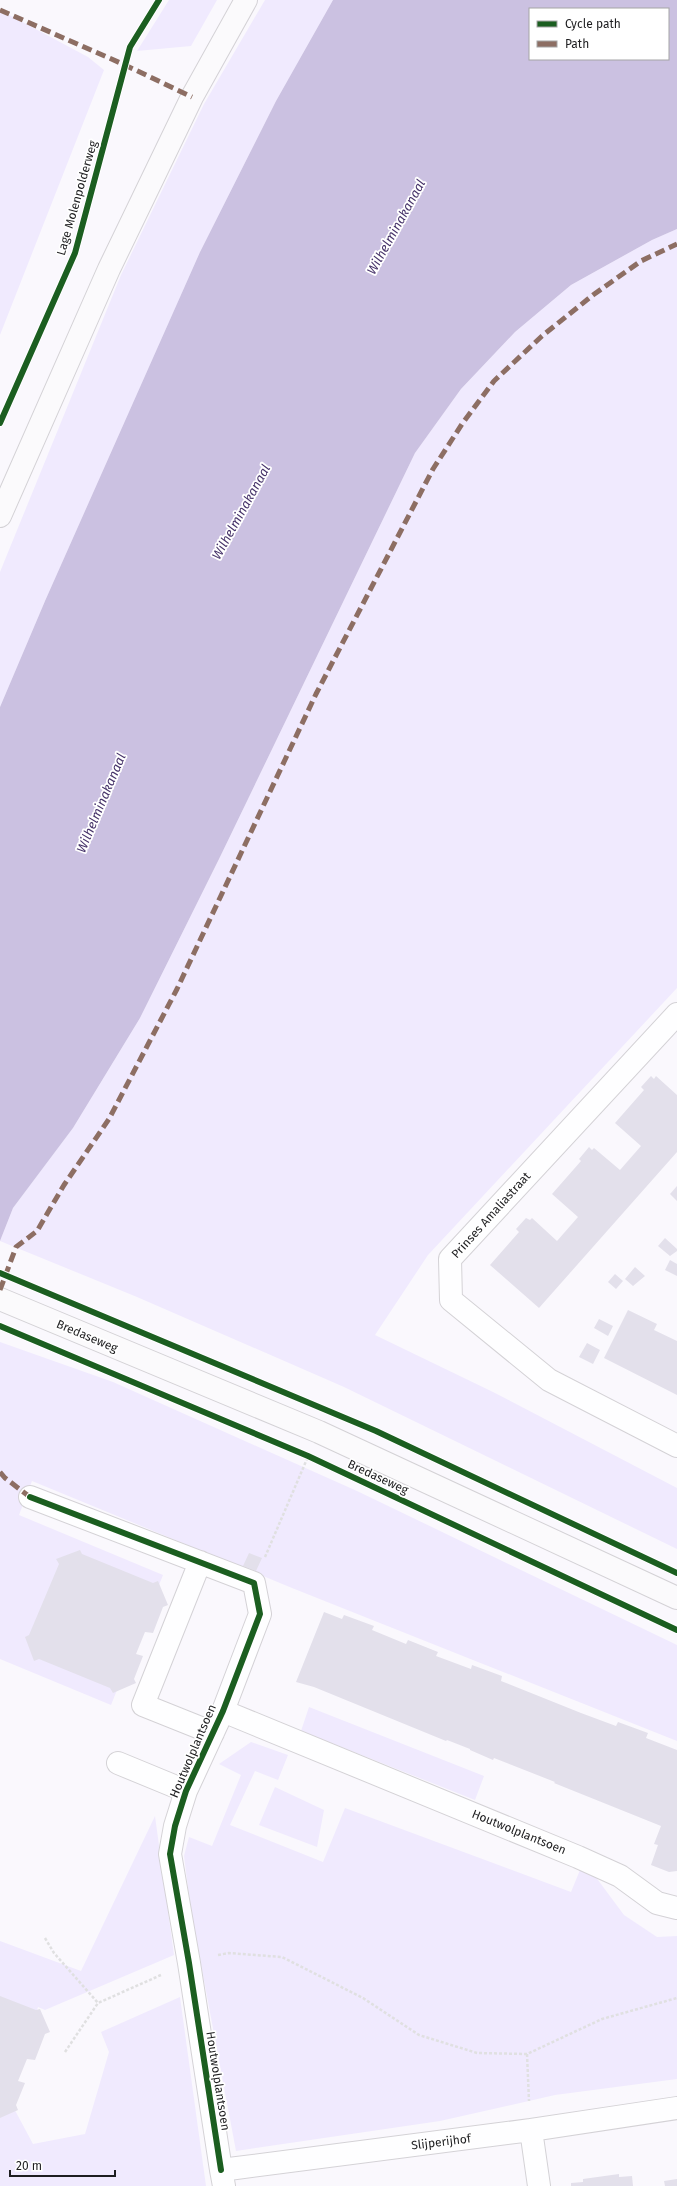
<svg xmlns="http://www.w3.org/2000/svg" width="677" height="2186" viewBox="0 0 677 2186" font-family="'Fira Sans',sans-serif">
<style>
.green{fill:#f0eafe}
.water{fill:#cbc1e1;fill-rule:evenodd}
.building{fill:#e3e0eb}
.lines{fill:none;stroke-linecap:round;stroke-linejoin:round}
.street-casing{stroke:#d4d2d6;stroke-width:24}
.secondary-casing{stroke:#d4d2d6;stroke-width:24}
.path{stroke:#e0e0e1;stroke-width:2.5;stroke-dasharray:3 2;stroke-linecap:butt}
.street{stroke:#fefeff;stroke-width:22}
.secondary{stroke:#fbfafc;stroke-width:22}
.quiet{stroke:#8d6e63;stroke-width:5;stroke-dasharray:10 5;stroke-linecap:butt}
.cycleway-casing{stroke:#fff;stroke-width:8}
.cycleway{stroke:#1b5e20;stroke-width:6}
.labels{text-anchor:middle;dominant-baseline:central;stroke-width:3.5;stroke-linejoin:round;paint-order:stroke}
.street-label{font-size:12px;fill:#1e1e20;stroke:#fff}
.water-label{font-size:13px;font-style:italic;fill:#47346a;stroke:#fff}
</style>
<rect width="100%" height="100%" fill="#faf8fd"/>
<path class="green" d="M169,0H217L191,46L137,51Z
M265,0H333L276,101L200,252L45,601L0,707V572L121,275L204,104Z
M0,10L88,57L104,70L0,335Z
M677,229V988L428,1255L375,1335L493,1392L677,1488V1549L344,1387L137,1297L0,1241L13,1208L73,1128L140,1018L220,857L415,453L461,389L515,332L571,285L652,240Z
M0,1342L113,1382L357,1491L677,1645V1741L292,1588L32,1481L19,1515L163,1575L111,1705L0,1659Z
M309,1707L484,1776L475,1800L301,1731Z
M251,1742L288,1755L278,1780L255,1771L230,1825L323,1862L345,1808L571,1892L580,1870L595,1876L624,1915L657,1937L677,1936V2079L555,2095L440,2121L236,2151L191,1911L184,1856L189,1837L212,1846L241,1775L219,1764Z
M275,1787L324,1810L317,1847L259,1825Z
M155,1816L174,1955L45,2010L38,2007L6,2100L10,2101L33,2144L85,2134L109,2052L101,2032L180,1997L206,2186H0V1941L81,1971Z"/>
<path class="water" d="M333,0H677V229L652,240L571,285L515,332L461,389L415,453L220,857L140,1018L73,1128L13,1208L0,1241V707L45,601L200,252L276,101ZM530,9H668V59H530Z"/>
<path class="building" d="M651,1076L654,1079L656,1076L677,1095V1152L539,1308L490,1265L519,1232L516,1229L526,1218L530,1220L532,1218L557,1241L578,1217L552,1194L581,1161L579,1159L589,1147L592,1150L594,1148L620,1170L641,1146L615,1123L644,1090L641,1087Z
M677,1186V1201L670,1194Z
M665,1238L677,1249V1251L670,1256L658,1246Z
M670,1260L677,1264V1276L665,1270Z
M635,1267L645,1276L633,1286L625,1279Z
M615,1274L623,1281L616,1289L608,1282Z
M628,1310L657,1324L654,1330L677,1341V1395L604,1358Z
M599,1319L613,1326L608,1336L594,1328Z
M587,1343L600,1350L593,1364L579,1357Z
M80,1550L82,1554L153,1583L158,1581L168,1605L163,1607L153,1633L145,1632L136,1654L143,1656L134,1679L136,1683L113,1693L110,1688L39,1659L34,1661L25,1637L29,1635L59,1564L56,1559Z
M249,1553L262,1558L256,1571L243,1566Z
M324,1612L342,1619L344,1615L374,1626L372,1630L406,1644L408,1640L438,1652L436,1656L471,1669L472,1665L502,1676L501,1681L581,1713L616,1726L618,1722L648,1733L646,1738L677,1750V1871L669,1872L651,1865L658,1845L654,1844L661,1826L554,1783L555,1782L494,1758L493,1760L470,1750V1749L447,1740L446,1741L314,1687L296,1682Z
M0,1996L36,2010L40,2009L50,2032L45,2034L35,2060L27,2059L18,2081L25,2083L16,2105L18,2110L0,2118Z
M619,2174V2177L632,2176L633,2186H571V2183L583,2182V2179Z
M677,2179V2186H665L664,2181Z"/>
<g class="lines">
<g class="street-casing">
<path id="street" d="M677,1014L450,1259L451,1300L549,1380L677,1446
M30,1497L254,1583L260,1614L223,1711L186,1791L175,1826L170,1854L189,1963L221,2170
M200,1562L143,1705L213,1733
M223,1711L578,1857L620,1876L657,1903L677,1908
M118,1763L186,1791
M531,2130L539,2186
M224,2186L221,2170L531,2130L677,2108"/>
</g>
<g class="secondary-casing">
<path id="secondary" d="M0,516L109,269L192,97L246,0
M0,1299L319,1432L677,1598"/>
</g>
<path class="path" d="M265,1557L307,1459
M45,1938L54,1953L98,2003
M218,1955L229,1953L282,1957L363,1998L419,2035L477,2053L527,2054L602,2019L677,1998
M65,2052L98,2003L161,1975
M527,2054L529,2101"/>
<use href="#street" class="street"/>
<use href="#secondary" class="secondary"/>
<path class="quiet" d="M0,10L125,65L192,97
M0,1290L16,1247L37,1231L64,1185L109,1119L177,989L316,694L433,469L462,424L494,381L542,336L593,295L641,261L677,244
M0,1472L5,1478L30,1497"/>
<g class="cycleway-casing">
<path id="cycleway" d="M0,423L75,253L130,47L159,0
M0,1273L376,1431L677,1573
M0,1326L308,1456L677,1630
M30,1497L254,1583L260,1614L223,1711L186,1791L175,1826L170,1854L189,1963L221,2170"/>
</g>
<use href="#cycleway" class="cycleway"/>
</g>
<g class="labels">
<g class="street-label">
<text transform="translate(77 198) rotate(-74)">Lage Molenpolderweg</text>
<text transform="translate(491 1215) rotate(-48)">Prinses Amaliastraat</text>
<text transform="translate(87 1336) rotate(23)">Bredaseweg</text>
<text transform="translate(378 1477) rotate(25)">Bredaseweg</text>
<text transform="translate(193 1751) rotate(-67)">Houtwolplantsoen</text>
<text transform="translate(519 1832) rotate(22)">Houtwolplantsoen</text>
<text transform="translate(218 2081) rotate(81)">Houtwolplantsoen</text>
<text transform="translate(441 2142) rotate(-7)">Slijperijhof</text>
</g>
<g class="water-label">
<text transform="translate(396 227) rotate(-61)">Wilhelminakanaal</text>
<text transform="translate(241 512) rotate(-61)">Wilhelminakanaal</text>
<text transform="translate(101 803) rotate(-67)">Wilhelminakanaal</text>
</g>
</g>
<rect x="529" y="8" width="140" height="52" fill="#ffffff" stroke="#a5a5a6"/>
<rect x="537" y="21" width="20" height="6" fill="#1b5e20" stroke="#a5a5a6"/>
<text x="565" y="28" font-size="12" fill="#1e1e20">Cycle path</text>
<rect x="537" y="41" width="20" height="6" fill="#8d6e63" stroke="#a5a5a6"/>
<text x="565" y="48" font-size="12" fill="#1e1e20">Path</text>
<path d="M10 2170v6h105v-6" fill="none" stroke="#1e1e20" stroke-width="2"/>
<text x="16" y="2170" font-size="12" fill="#1e1e20" stroke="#ffffff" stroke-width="3" paint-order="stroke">20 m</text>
</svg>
